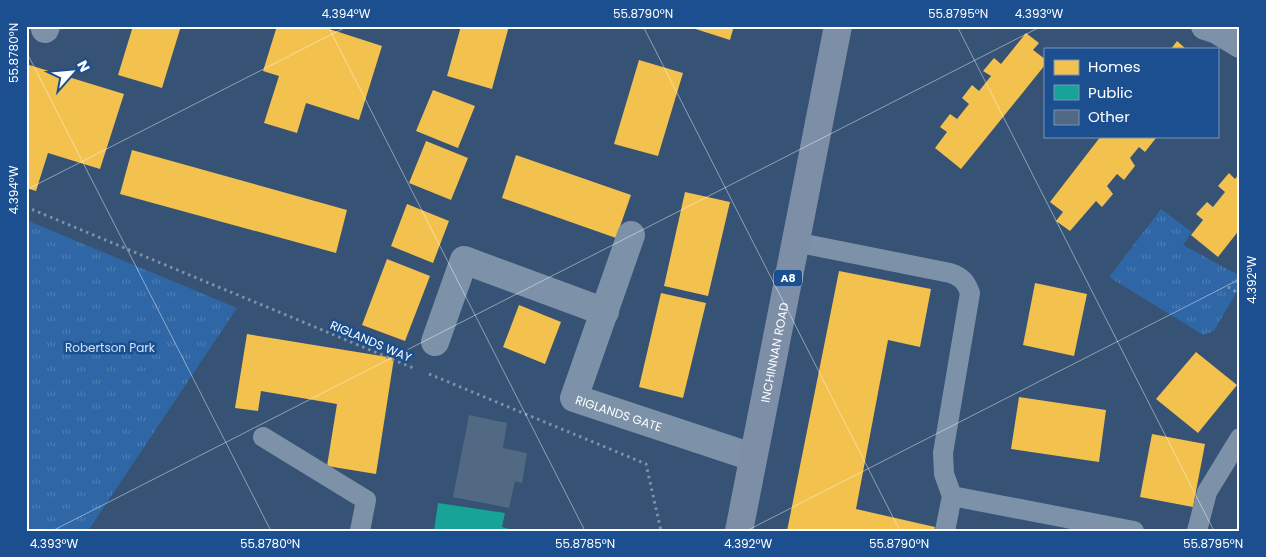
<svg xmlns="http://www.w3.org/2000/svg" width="1266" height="557" viewBox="0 0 1266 557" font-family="Poppins,sans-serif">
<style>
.park{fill:url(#park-tufts)}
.homes{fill:#f2c14e}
.public{fill:#17a398}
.building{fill:#526984}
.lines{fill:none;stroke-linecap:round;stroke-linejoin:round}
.path{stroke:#7d92a8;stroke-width:3;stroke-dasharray:2.5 4;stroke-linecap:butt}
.lane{stroke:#7d92a8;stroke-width:20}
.street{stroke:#7d92a8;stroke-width:28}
.primary{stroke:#7d8ea7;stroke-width:28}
.ticks{fill:none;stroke:#fff;stroke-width:1;stroke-opacity:0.45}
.labels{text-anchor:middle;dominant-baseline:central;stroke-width:5;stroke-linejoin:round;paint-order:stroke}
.shield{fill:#1b4f8f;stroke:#bbcadd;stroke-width:1}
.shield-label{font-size:11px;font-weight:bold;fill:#fff}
.street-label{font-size:12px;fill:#fff;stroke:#1b4f8f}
.park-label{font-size:12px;fill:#cfe3fa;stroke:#1b4f8f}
.neatline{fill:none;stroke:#fff;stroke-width:2}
.ticks-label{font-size:12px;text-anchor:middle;fill:#fff}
</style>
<defs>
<pattern id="park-tufts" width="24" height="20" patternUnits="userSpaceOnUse" patternTransform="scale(1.25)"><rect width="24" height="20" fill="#2f66a5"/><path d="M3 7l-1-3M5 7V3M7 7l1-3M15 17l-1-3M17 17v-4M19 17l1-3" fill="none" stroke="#4e7db2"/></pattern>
</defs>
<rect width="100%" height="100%" fill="#365274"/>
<path class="park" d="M1161,209L1192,232L1183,245L1240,276V286L1214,331L1203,335L1109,277Z
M26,220L237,308L88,531H26Z"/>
<path class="homes" d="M133,26H181L162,88L118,75Z
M277,26H320L382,46L359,120L306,103L297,133L264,123L279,76L263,71Z
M461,26H509L492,89L447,76Z
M686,26H734L730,40Z
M1026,33L1039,43L1033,50L1045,59V65L961,169L935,148L947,132L940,127L950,114L957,119L969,104L962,98L972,85L979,91L991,76L983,71L994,58L1001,64Z
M1177,41L1186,49H1171Z
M639,60L683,73L658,156L614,144Z
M26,64L124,94L100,169L48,153L36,191L26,188Z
M433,90L475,106L458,148L416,131Z
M1101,136H1155L1156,138L1145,152L1139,147L1130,158L1135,166L1124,180L1117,174L1107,186L1113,194L1102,207L1096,201L1070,231L1056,221L1063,212L1050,202Z
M426,141L468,158L451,200L409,183Z
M132,150L347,210L336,253L120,194Z
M516,155L631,195L616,238L502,198Z
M1229,173L1235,179L1240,173V229L1218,257L1191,235L1203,220L1196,214L1207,202L1213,207L1225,192L1218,186Z
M685,192L730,202L708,296L664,286Z
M407,204L449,221L433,263L391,246Z
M387,259L430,276L405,341L362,325Z
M839,271L931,289L920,347L888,340L856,509L935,527L934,531H787Z
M1035,283L1087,294L1074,356L1023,345Z
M661,293L706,303L683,398L639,387Z
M519,305L561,322L545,364L503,347Z
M247,334L394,358L376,474L327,466L337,404L261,391L258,411L235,408Z
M1196,352L1237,385L1198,433L1156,399Z
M1019,397L1106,410L1099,462L1011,449Z
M1152,434L1205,444L1193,507L1140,497Z"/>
<path class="public" d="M438,503L505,513L502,527L517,531H434Z"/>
<path class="building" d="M469,415L507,423L503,448L527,453L522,483L515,481L509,508L453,497Z"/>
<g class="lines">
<path class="path" d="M26,207L416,369
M1228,287L1240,294
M429,374L646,464L661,531"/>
<path class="lane" d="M795,242L950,273C962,277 966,282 970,293L943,453L944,474L952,496L945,531
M263,437L366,500L360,531
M952,496L1134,531
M1197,531L1207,492L1240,438"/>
<g class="street">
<path d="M1205,26L1217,30L1240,44"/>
<path d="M45,29L46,26"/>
<path id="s1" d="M631,235L574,398L752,457"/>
<path d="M435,342L464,260L605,312"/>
</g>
<path class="primary" id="s2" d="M739,531L838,26"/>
</g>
<path class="ticks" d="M328,26L585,531M643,26L900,531M957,26L1214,531M26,51L271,531M26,190L348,26M52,531L1042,26M746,531L1240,279"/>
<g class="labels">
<rect class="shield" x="774" y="269.5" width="28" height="17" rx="4"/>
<g class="shield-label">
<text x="788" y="278">A8</text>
</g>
<g class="street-label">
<text transform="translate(371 341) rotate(23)">RIGLANDS WAY</text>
<text stroke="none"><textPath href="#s2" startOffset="182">INCHINNAN ROAD</textPath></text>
<text stroke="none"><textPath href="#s1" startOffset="220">RIGLANDS GATE</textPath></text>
</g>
<g class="park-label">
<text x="110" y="347">Robertson Park</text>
</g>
</g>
<rect width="1266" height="557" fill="none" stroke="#1b4f8f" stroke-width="55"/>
<rect x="1044" y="48" width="175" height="90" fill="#1b4f8f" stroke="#7695bc"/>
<rect x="1054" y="60" width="25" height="15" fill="#f2c14e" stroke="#7695bc"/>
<text x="1088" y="72" font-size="15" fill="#ffffff">Homes</text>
<rect x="1054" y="85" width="25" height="15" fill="#17a398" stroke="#7695bc"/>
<text x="1088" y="98" font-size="15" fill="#ffffff">Public</text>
<rect x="1054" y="110" width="25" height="15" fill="#526984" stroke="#7695bc"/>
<text x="1088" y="122" font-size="15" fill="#ffffff">Other</text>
<g transform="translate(72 72) rotate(63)" stroke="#1b4f8f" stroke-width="4" paint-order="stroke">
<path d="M0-4L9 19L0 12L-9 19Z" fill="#ffffff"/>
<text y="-8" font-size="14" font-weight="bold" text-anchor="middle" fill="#ffffff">N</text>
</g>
<rect x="28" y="28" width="1210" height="502" class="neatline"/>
<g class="ticks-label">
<text x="346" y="18">4.394°W</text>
<text x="643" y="18">55.8790°N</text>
<text x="958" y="18">55.8795°N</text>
<text x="1039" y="18">4.393°W</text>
<text transform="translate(14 53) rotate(-90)" y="4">55.8780°N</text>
<text transform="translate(14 190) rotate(-90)" y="4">4.394°W</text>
<text transform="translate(1252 280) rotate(-90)" y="4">4.392°W</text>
<text x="54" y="548">4.393°W</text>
<text x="270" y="548">55.8780°N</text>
<text x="585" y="548">55.8785°N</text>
<text x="748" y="548">4.392°W</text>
<text x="899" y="548">55.8790°N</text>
<text x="1213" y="548">55.8795°N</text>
</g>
</svg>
